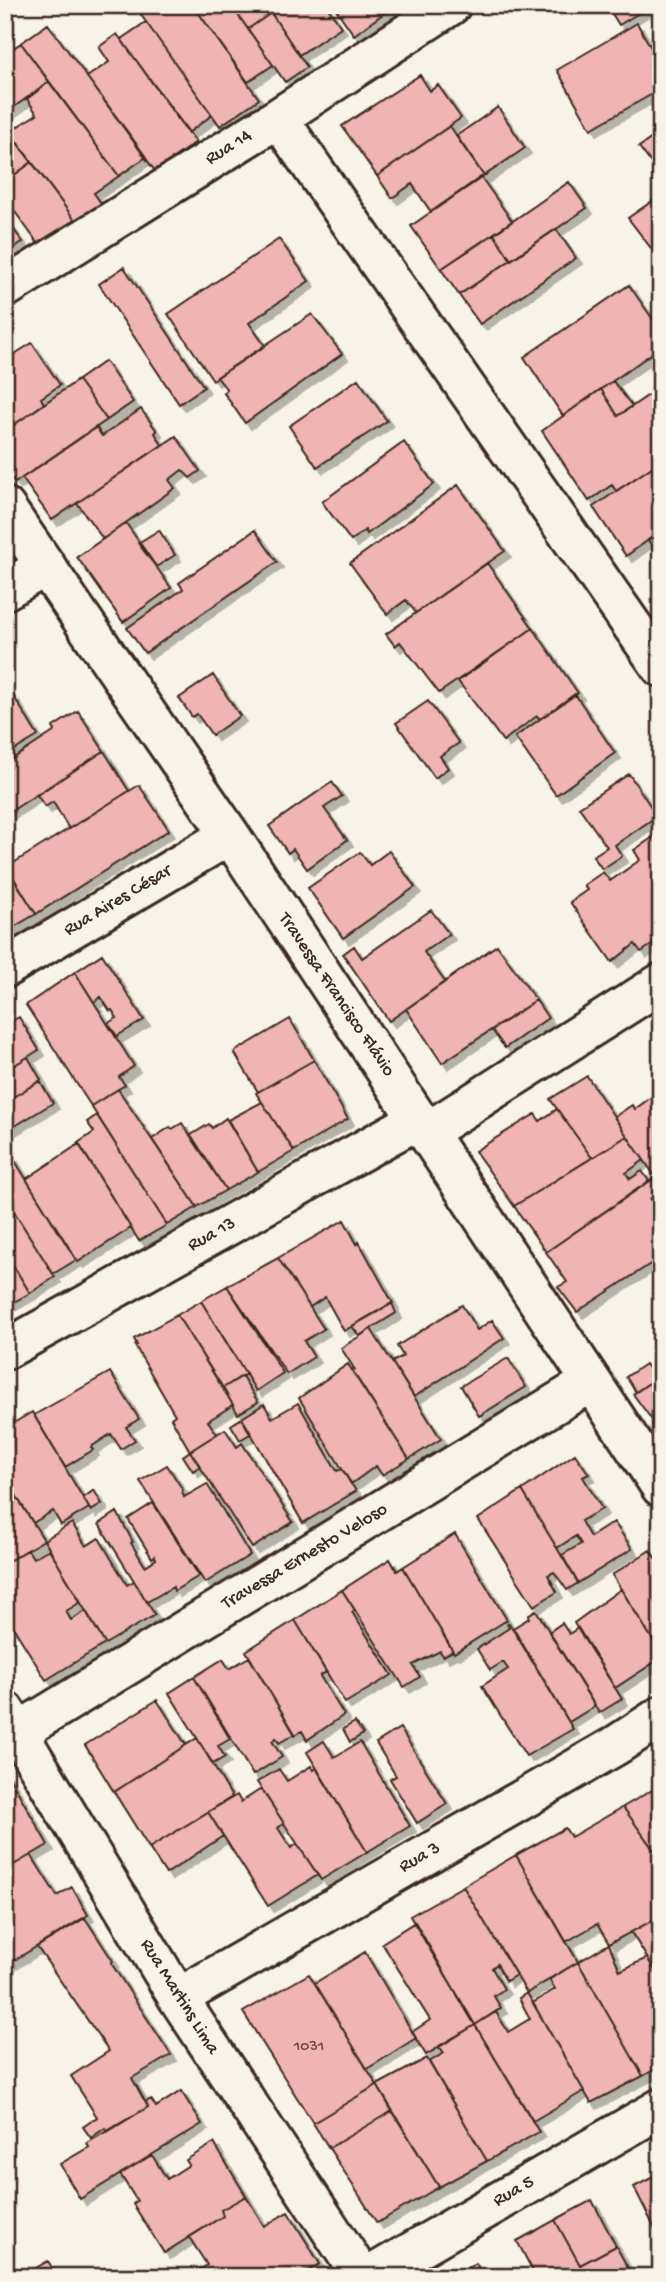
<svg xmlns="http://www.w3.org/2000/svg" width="666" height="2282" viewBox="0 0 666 2282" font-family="'Gochi Hand',sans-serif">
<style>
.building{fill:#f0b4b2;stroke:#3b2a1e;stroke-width:2;filter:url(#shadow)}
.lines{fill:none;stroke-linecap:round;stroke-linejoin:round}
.minor-casing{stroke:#3b2a1e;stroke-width:44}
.minor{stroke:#f7f3e8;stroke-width:38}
.labels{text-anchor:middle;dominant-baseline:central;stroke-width:5;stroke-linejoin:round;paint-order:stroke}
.number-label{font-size:16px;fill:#684c43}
.street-label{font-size:19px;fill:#3b2a1e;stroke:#f7f3e8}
</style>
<defs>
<filter id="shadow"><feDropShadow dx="6" dy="6" stdDeviation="0" flood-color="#0004"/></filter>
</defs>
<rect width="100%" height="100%" fill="#f7f3e8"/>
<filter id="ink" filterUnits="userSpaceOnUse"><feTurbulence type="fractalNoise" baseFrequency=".0143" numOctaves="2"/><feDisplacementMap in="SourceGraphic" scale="14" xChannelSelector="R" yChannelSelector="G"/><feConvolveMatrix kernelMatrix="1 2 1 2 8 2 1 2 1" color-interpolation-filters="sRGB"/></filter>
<g filter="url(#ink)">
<path class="building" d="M155,5H193L259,99L220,126L141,15Z
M193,5H231L273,65L248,82Z
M231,5H326L341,27L299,55L271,13L248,29Z
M333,5H395L354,35Z
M621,5H652L619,25L611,12Z
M271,13L307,67L285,82L248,29Z
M146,22L212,115L188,133L121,39Z
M637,23L661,65V89L591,129L557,70Z
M48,24L146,157L119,176L21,43Z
M117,34L196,142L155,171L87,77L109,62L99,47Z
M21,43L49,82L7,112L5,109V54Z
M420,75L430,91L438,85L461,118L377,176L342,126Z
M49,82L119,176L94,193L103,206L77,223L9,132L37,114L27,99Z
M498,107L525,148L484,176L456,136Z
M5,126L32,162L5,182Z
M450,126L484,176L431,212L412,184L392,198L377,176Z
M661,132V176L639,147Z
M32,162L77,223L42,249L5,198V182Z
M481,177L512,221L441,269L411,226Z
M569,182L587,208L511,260L494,234Z
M661,195V253L657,256L628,218Z
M5,218L23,242L10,250L15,258L5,265Z
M556,229L576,258L480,324L459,295Z
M494,234L511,260L459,295L441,269Z
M279,239L309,281L249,323L265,346L213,380L168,314Z
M124,267L204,387L179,404L99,284Z
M629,285L661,331V347L563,416L524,357Z
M312,314L342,354L245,423L224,393L227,390L217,377Z
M32,343L60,385L41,398L44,404L5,431V360Z
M105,361L133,402L107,420L78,380Z
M358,379L387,421L317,467L289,426Z
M78,380L107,420L15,483L5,470V431Z
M613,381L632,406L618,416L601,389Z
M601,389L618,416L656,390L661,397V461L616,491L612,485L589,501L542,431Z
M141,409L157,431L155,433L162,445L52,520L22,478L96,427L102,436Z
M176,436L200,471L190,478L182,470L169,480L175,488L103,539L77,503Z
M404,442L434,484L367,534L365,530L351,541L322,502Z
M661,461V531L626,556L593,507Z
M458,485L505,551L416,613L406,600L387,614L350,563Z
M126,523L171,588L123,622L77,557Z
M159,530L175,555L156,567L138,543Z
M255,530L277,562L145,653L127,628L183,589L179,583Z
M661,531V560L648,540Z
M487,563L533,628L439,693L400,642L395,646L386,634Z
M533,628L578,693L540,719L537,716L503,741L458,681Z
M213,675L240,716L212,735L197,714L192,717L179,698Z
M575,694L615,753L556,795L515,737Z
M13,695L38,736L5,756V700Z
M428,701L459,743L440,756L448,768L435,778L396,723Z
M78,711L104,751L5,815V764L55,731L53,727Z
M104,751L129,791L69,829L53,802L45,807L37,795Z
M629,774L657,816L615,845L622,856L602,869L593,856L607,847L579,807Z
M332,782L342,796L324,808L347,840L307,869L293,849L288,853L269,826Z
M139,785L169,830L36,914L7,867Z
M661,832V939L641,952L635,944L612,962L570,902L587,890L584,885L603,872L610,881L640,860L634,850Z
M389,851L415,887L343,938L308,888L360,852L370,865Z
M5,865L36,914L5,932Z
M431,910L449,934L424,952L445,982L389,1021L343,954L354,946L362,958Z
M497,945L536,1000L442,1063L406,1009Z
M102,954L144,1020L117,1036L108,1023L117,1018L112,1010L110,1011L101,997L94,1002L75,972Z
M75,972L134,1066L119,1077L125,1085L91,1106L26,1005Z
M536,1000L548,1018L505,1048L492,1030Z
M19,1017L39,1050L5,1071V1025Z
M290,1019L314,1060L258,1092L234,1052Z
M28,1057L41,1080L5,1102V1071Z
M314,1060L348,1119L294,1151L256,1093Z
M587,1076L627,1136L592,1158L550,1099Z
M40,1081L53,1103L5,1132V1102Z
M118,1089L197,1207L167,1225L91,1106Z
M661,1090V1172L655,1176L614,1117L632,1105L635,1109Z
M262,1102L294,1151L258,1172L228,1120Z
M557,1109L592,1158L514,1206L475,1151L535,1114L540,1121Z
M97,1115L167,1225L139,1241L78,1143L94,1132L87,1122Z
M226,1118L258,1172L226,1190L191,1135L209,1124L212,1128Z
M182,1123L226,1190L197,1207L152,1139L170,1127L172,1129Z
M627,1136L644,1160L626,1173L630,1179L642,1171L649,1181L546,1252L514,1206Z
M79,1144L131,1228L78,1262L26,1179Z
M12,1156L76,1260L53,1274L5,1197V1174L8,1173L5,1168V1160Z
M656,1177L661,1184V1192L650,1199L661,1216V1257L577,1312L558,1287L567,1282L546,1252Z
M5,1197L55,1277L30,1293L5,1252Z
M344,1220L357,1244L359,1242L393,1303L344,1331L325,1297L310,1307L278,1258Z
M5,1252L30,1293L5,1307Z
M278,1258L324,1329L304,1341L314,1357L287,1374L227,1286Z
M227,1286L283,1373L256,1391L201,1301Z
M201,1301L246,1374L223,1388L177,1315Z
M392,1303L396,1313L359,1336L352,1326Z
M462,1305L477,1330L492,1320L504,1338L414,1397L392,1362L403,1356L397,1346Z
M177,1315L233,1405L208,1421L217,1434L190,1451L171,1418L175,1415L135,1346L137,1345L134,1339Z
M371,1329L441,1439L409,1459L352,1371L355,1370L341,1348Z
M508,1358L526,1387L479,1416L461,1386Z
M661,1358V1375L636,1392L626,1377L645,1364L648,1368Z
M348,1364L409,1459L382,1475L376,1466L351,1484L299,1398Z
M110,1372L139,1419L126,1427L135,1440L121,1449L111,1434L91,1447L93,1450L65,1467L34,1415Z
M661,1375V1432L633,1394Z
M242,1376L258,1402L238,1414L223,1388Z
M298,1403L337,1471L342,1469L356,1491L303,1523L242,1418L264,1404L272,1418Z
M32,1412L89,1508L61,1525L53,1511L33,1523L5,1478V1424L7,1427Z
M242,1418L250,1434L240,1440L231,1425Z
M225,1429L237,1447L242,1443L293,1522L252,1548L190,1451Z
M190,1451L200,1466L193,1471L183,1456Z
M575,1454L589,1474L583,1477L602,1509L581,1521L590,1537L614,1522L632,1549L578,1583L562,1555L581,1544L576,1536L557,1548L522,1490Z
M167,1465L183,1490L182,1491L184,1497L207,1484L250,1555L205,1583L140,1481Z
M5,1478L44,1540L5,1563Z
M94,1490L102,1504L91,1511L83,1498Z
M522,1490L578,1583L567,1590L554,1572L548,1575L557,1592L534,1606L478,1519Z
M153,1503L199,1576L174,1591L173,1587L147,1602L99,1524L117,1512L133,1542L131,1543L145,1566L156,1559L155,1556L152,1558L128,1519Z
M72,1523L86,1546L99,1538L127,1585L134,1581L155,1615L105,1644L44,1540Z
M455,1534L507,1620L454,1653L403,1567Z
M49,1549L81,1602L66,1611L71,1620L86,1611L105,1644L46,1680L5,1614V1563L28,1550L33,1558Z
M650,1550L661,1566V1653L612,1575Z
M390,1559L397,1571L403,1567L453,1651L443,1656L440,1651L413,1665L420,1677L404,1687L342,1590Z
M621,1589L661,1653V1658L615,1688L574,1623Z
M342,1590L355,1610L352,1612L392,1675L345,1703L295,1620Z
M536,1610L595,1706L569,1722L513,1628L529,1618L528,1615Z
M295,1620L326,1672L320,1676L344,1715L307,1740L302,1731L295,1735L246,1651Z
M509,1623L573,1729L526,1756L482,1686L508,1669L503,1662L490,1670L477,1649L509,1628L507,1624Z
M562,1623L569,1634L578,1628L622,1699L599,1713L549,1632Z
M249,1657L295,1734L279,1743L276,1738L272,1741L282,1757L253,1775L194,1677L223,1659L229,1669Z
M194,1677L230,1739L218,1746L225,1757L213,1764L169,1693Z
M157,1700L186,1745L114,1792L85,1745Z
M355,1722L363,1734L350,1742L343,1729Z
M400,1728L447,1804L417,1823L390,1779L396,1776L376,1743Z
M197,1738L232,1797L149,1848L114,1792Z
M324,1741L334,1757L360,1742L410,1826L367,1852L307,1752Z
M311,1766L313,1770L316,1768L367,1852L321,1880L257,1782L279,1769L287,1781Z
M6,1771L48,1845L5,1870V1772Z
M661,1785V1860L623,1807Z
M261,1789L284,1823L278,1828L291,1848L297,1844L318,1875L268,1906L208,1812L237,1795L241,1802Z
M623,1807L660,1859L656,1861L661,1869V1916L609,1944L597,1924L566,1942L516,1855L565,1828L571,1837Z
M208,1812L223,1836L166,1874L149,1848Z
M31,1855L57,1896L72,1887L88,1915L5,1966V1870Z
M516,1855L578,1962L527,1993L463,1886Z
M463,1886L516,1975L506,1981L497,1964L492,1968L504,1989L494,1996L501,2008L475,2025L410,1916Z
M85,1918L113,1961L111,1963L171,2055L132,2078L148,2107L107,2132L105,2128L91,2138L83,2127L97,2117L71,2076L109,2051L37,1947Z
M655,1919L661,1928V1980L631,1932Z
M415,1922L475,2025L426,2055L412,2032L430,2020L382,1943Z
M609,1944L620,1971L647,1958L661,1980V2066L643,2076L578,1962Z
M365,1952L416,2038L367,2069L315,1983Z
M578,1962L643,2076L591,2103L533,2003L555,1989L549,1979Z
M309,1974L377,2085L313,2123L243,2012Z
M527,1993L584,2091L533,2121L475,2025L496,2012L508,2032L528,2020L530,2019L519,1998Z
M475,2025L539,2132L487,2161L429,2062L444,2053L439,2046Z
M427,2058L487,2161L439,2187L377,2085Z
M377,2085L392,2111L329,2148L313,2123Z
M181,2091L202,2124L80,2199L60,2164L89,2147L87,2143L148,2107L146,2102L151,2099L156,2107Z
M392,2111L439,2187L377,2223L329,2148Z
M214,2143L246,2196L221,2210L223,2216L164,2253L133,2204L137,2201L120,2174L152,2155L167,2179L189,2165L186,2160Z
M661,2173V2241L634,2187Z
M246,2196L264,2226L288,2212L320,2264L298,2277H188L207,2265L189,2237L223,2216L221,2210Z
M592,2200L616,2246L580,2265L555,2220Z
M555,2220L580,2265L586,2277H536L517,2241Z
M616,2246L633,2277H586L580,2265Z
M48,2261L58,2277H20Z
M476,2263L484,2277H450Z"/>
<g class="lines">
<g class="minor-casing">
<path id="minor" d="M278,118L661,667
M5,288L278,118L451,5
M5,507L230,835L661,1487
M5,590L46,566
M5,968L230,835
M427,1132L661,983
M5,1350L419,1119
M5,1711L178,1998L362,2277
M18,1732L591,1382
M178,1998L615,1746L661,1716
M368,2277L661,2108"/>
</g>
<use href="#minor" class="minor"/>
</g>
</g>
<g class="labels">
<g class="number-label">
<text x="309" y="2047">1031</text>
</g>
<g class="street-label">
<text transform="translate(229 148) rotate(-32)">Rua 14</text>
<text transform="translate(118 901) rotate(-31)">Rua Aires César</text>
<text transform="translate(336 995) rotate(56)">Travessa Francisco Flávio</text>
<text transform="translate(212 1235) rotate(-29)">Rua 13</text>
<text transform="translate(305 1557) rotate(-31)">Travessa Ernesto Veloso</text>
<text transform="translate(420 1858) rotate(-30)">Rua 3</text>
<text transform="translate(179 1997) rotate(58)">Rua Martins Lima</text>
<text transform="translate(514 2192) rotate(-30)">Rua 5</text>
</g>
</g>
<rect width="666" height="2282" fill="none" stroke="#f7f3e8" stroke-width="28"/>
<rect x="14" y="14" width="638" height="2254" fill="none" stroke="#3b2a1e" stroke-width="2.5" filter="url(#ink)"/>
</svg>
